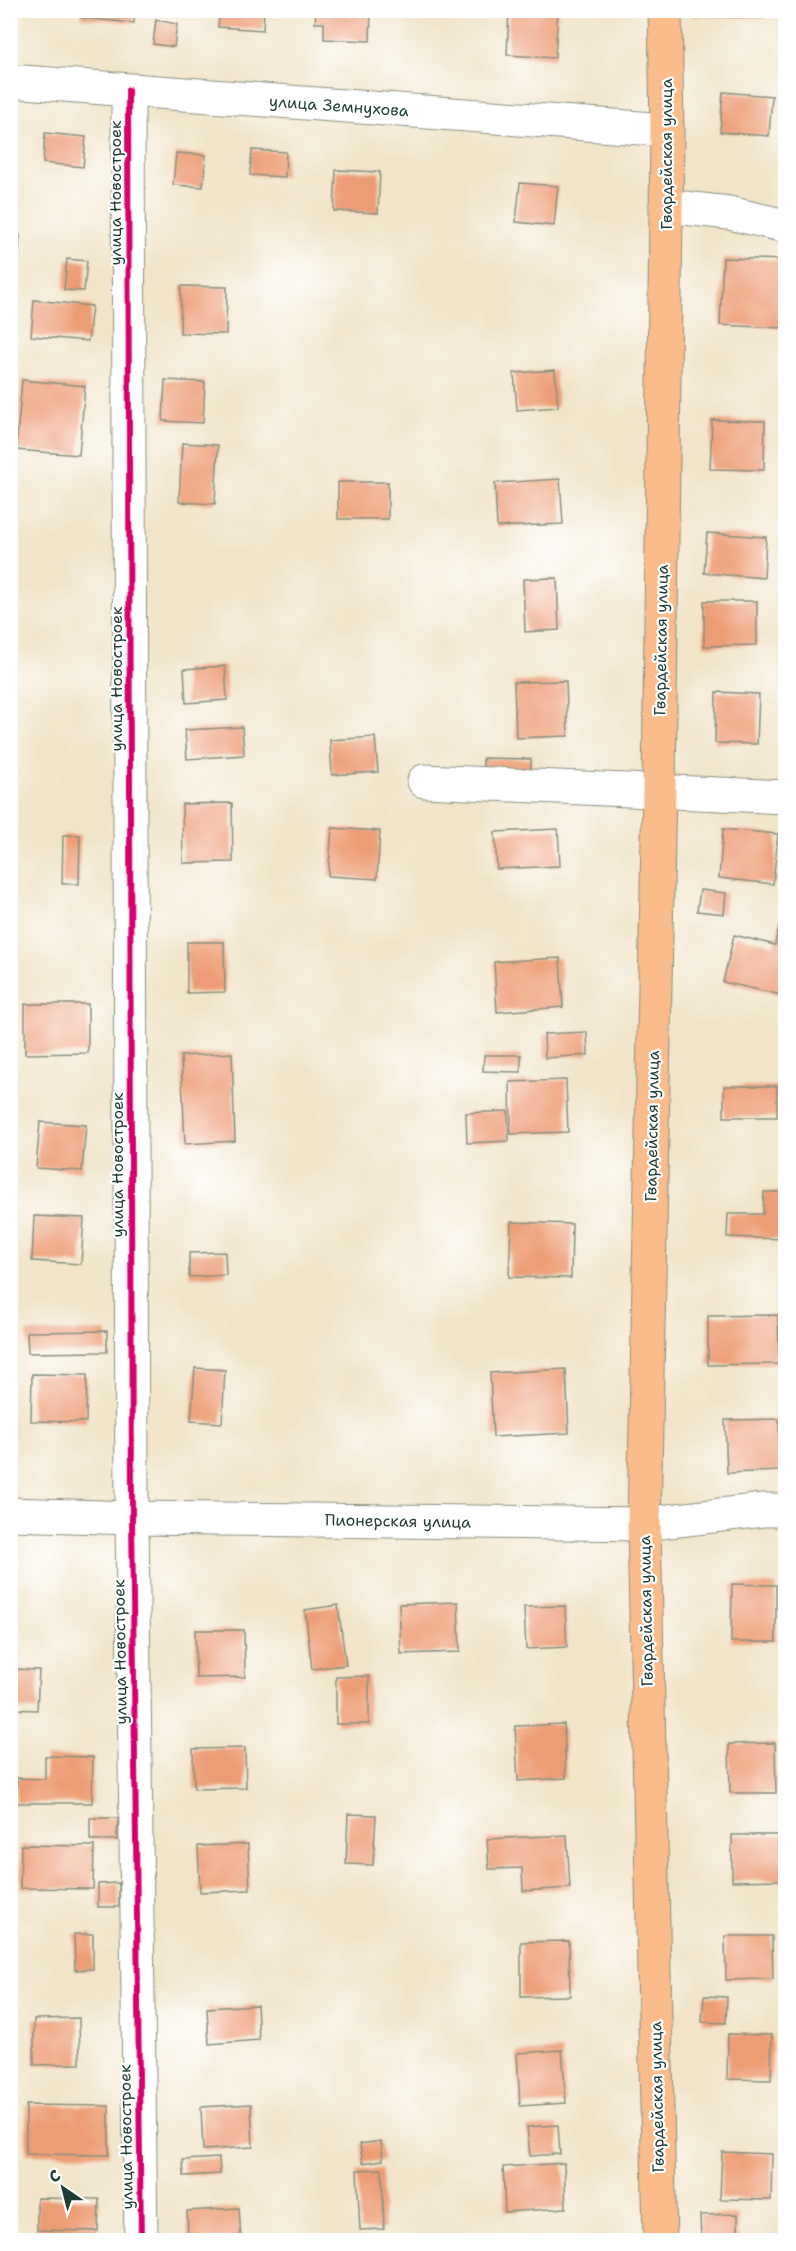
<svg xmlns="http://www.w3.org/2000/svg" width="796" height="2251" viewBox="0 0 796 2251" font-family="'Shantell Sans',sans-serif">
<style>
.building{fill:#ed9d76}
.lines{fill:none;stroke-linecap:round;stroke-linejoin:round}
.minor-casing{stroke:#88907e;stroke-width:35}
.major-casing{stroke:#88907e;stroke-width:35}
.minor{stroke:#fff;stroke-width:33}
.major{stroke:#fabc8b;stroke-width:33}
.cycleway-casing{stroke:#fff;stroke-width:10}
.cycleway{stroke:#d6006c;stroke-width:6}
.labels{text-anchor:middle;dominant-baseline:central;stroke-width:4.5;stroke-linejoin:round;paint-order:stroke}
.street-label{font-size:16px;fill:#1f3d34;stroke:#fff}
</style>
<rect width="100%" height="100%" fill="#fff"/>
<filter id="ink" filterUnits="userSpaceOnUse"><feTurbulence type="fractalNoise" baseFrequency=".0167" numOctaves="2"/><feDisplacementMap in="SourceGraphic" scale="12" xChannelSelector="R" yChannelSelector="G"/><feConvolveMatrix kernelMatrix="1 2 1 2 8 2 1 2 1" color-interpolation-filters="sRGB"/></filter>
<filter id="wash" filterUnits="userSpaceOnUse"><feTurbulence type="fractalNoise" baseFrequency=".008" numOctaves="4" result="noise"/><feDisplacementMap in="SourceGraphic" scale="24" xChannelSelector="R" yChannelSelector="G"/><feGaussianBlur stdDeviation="1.35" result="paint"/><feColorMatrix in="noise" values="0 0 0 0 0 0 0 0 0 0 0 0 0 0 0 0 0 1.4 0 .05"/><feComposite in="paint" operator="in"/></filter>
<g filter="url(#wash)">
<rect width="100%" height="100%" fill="#f1e4c8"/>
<g id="blocks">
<path class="building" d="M82,10H135L134,23L81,18Z
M220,10H264L263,30L218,27Z
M316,10H371L370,41L324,39V23H315Z
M509,10H558L555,58L507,55Z
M694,10H764L763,18L693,16Z
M156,20L177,24L174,47L153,44Z
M723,92L772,96L769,136L720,132Z
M45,133L86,137L83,167L43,163Z
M252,150L286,152L285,177L250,175Z
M176,153L206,155L203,187L173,185Z
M336,170L380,172L378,213L334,211Z
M520,183L558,186L554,226L516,222Z
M10,234L20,235L18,263L10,262Z
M723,258L786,260L784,328L720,325Z
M67,259L87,261L84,291L64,290Z
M181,286L227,287L226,334L180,333Z
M34,300L92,306L88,341L31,336Z
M555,370L558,407L517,410L514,373Z
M22,380L85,386L79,455L16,450Z
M165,380L205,382L203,423L163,421Z
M712,420L765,421L764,470L710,469Z
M182,443L218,445L215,504L179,502Z
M560,479L563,524L497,527L495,483Z
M338,482H388V519H338Z
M707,533L766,537L764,578L704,573Z
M557,578L559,630L525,632L523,579Z
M704,601H757V645L704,646Z
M225,666L227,700L186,703L184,669Z
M566,681L568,736L516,738L514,682Z
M716,692L759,694L757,744L715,743Z
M242,727L244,755L187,759L185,730Z
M375,737L378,772L332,775L330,740Z
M483,758L531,759V777L483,775Z
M232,803L233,862L183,863L182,804Z
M332,828L380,831L377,879L328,876Z
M558,829L560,866L497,869L495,832Z
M723,829L778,834L773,884L719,878Z
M63,835H80L79,884H62Z
M700,890L726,893L724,914L697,911Z
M779,925L786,927V996L723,982L734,935L775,945Z
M187,942H224L225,992L187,993Z
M560,958L563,1007L497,1012L494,962Z
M25,1004H88V1053L25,1054Z
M587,1032L588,1055L545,1058L544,1034Z
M232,1053L235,1141L185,1144L181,1056Z
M484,1055H521V1072L483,1071Z
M566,1080L568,1132L511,1134L510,1082Z
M724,1086H777V1117H724Z
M508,1111L509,1141L467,1143L466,1113Z
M40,1122L86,1125L82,1171L36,1168Z
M764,1192H786V1239L727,1237L728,1214H763Z
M34,1216L84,1218L81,1264L32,1261Z
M511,1222L572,1224L571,1278L509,1277Z
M225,1252L226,1275L189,1277V1253Z
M778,1315L779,1364L708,1365V1316Z
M107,1331V1352L28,1353L27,1332Z
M195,1368L225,1370L222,1423L191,1421Z
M566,1369L569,1433L493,1437L490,1373Z
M32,1374L87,1375L86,1422L31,1421Z
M779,1419L780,1471L727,1473L725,1420Z
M732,1584L776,1585V1642H731Z
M458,1602L460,1652L401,1654L399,1604Z
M338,1605L346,1665L312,1669L305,1610Z
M565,1606L567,1647L526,1649L524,1607Z
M195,1630H244L245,1677L196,1678Z
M10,1669L39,1670L37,1710L10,1709Z
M369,1676V1724H336V1677Z
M564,1724L566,1778L518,1781L515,1726Z
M775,1743L776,1793H730L729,1744Z
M245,1748L246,1788L194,1789L193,1749Z
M45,1756L93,1757L92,1803H16L17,1778L45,1779Z
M348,1814L376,1815L373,1865L346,1864Z
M90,1818H118L117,1840H90Z
M567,1835L570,1888L523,1891L522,1868L489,1869L487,1839Z
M732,1835H786V1880L732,1881Z
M248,1844L250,1890L200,1892L198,1846Z
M21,1845L94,1846L93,1889L20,1888Z
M119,1883V1907H98V1884Z
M74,1934H93V1969L75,1970Z
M725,1936H772L773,1979L726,1980Z
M569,1941L570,1996L521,1997V1942Z
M704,1996L727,1997L726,2023L702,2022Z
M257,2005L259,2040L209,2044L207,2008Z
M79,2018L80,2064L34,2065V2019Z
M728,2034L772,2035L771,2080L727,2079Z
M562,2050L566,2103L520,2106L517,2053Z
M251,2104L253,2147L203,2150L201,2107Z
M26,2105L109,2106V2155L26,2154Z
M558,2125L560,2154L530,2156L527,2127Z
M381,2141L383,2160L363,2163L360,2144Z
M722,2152L772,2154L771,2200L720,2199Z
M219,2158L220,2174L184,2176L183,2160Z
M564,2163L566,2208L505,2212L503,2167Z
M382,2169L384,2229L360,2230L357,2170Z
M37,2198L99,2199L98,2231L37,2230Z
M239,2208L241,2240H188L187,2211Z
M738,2214V2240H701L700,2215Z
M319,2237V2240H297V2239Z"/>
</g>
</g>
<g filter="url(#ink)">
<use href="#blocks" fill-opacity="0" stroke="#88907e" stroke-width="1.5"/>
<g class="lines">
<g class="minor-casing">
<path id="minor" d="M10,81L667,130
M128,90L132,1518L141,2240
M666,206L729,213L786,226
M424,781L786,797
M10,1514L132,1518L644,1524L763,1510H786"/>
</g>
<g class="major-casing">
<path id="major" d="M660,2240L644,1524L659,790L667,130L665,10"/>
</g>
<use href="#minor" class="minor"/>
<use href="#major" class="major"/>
<g class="cycleway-casing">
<path id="cycleway" d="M128,90L132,1518L141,2240"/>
</g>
<use href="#cycleway" class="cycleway"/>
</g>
</g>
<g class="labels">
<g class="street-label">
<text transform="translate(339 106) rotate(4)">улица Земнухова</text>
<text transform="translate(666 154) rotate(-90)">Гвардейская улица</text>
<text transform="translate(115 193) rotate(-90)">улица Новостроек</text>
<text transform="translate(661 640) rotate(-89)">Гвардейская улица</text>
<text transform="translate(116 679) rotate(-90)">улица Новостроек</text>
<text transform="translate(652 1126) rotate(-89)">Гвардейская улица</text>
<text transform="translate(117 1165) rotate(-90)">улица Новостроек</text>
<text transform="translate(398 1521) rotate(1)">Пионерская улица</text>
<text transform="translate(646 1611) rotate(-91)">Гвардейская улица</text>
<text transform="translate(120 1652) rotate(-91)">улица Новостроек</text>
<text transform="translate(657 2097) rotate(-91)">Гвардейская улица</text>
<text transform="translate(126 2137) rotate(-91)">улица Новостроек</text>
</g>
</g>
<rect width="796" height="2251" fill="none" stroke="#fff" stroke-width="36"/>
<g transform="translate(63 2188) rotate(325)" stroke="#ffffff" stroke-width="4.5" paint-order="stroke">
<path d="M0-4.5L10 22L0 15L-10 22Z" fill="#1f3d34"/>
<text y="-9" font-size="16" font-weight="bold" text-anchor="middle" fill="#1f3d34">С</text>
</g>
</svg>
